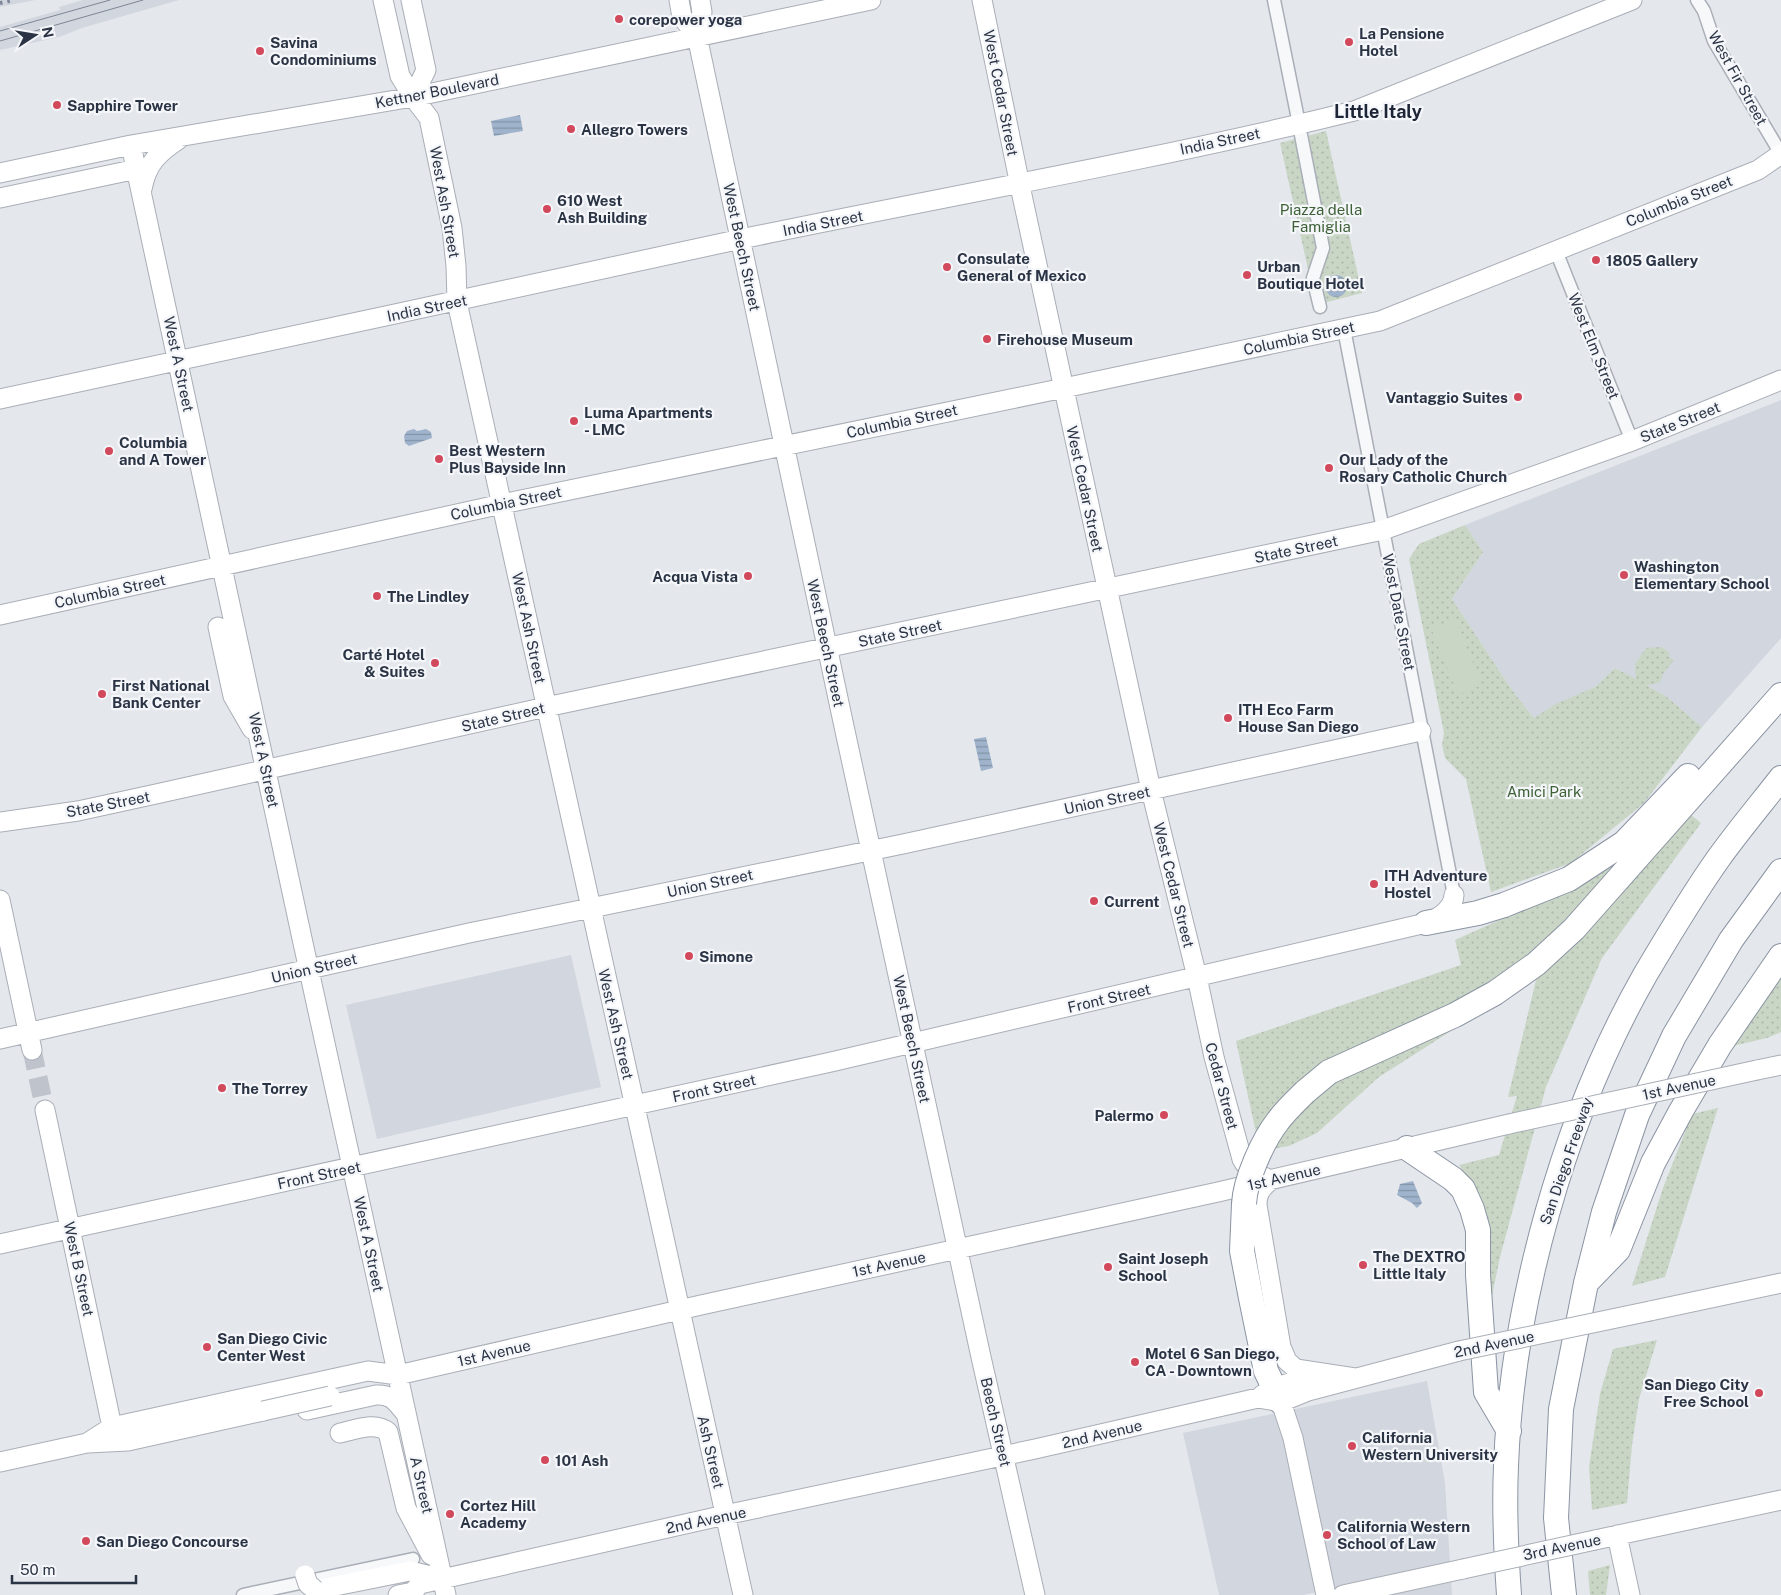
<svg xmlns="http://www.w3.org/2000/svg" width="1781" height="1595" viewBox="0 0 1781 1595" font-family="'Public Sans',sans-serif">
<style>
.built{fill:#d2d6de}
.green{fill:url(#green-dots)}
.pitch{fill:#c9d6c5}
.water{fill:url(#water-rules)}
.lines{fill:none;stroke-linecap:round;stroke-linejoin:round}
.secondary-tunnel{stroke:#bfc3cb;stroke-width:19;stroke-dasharray:19 9;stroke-linecap:butt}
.street-casing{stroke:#a9aeb7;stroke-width:15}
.secondary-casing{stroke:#a9aeb7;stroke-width:21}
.highway-casing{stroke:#8b94a3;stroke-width:26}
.street{stroke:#f7f8fa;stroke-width:12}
.secondary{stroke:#fff;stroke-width:19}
.highway{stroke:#fff;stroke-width:24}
.tram{stroke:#7d8696;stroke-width:1}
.rail{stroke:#7d8696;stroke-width:4;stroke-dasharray:2.5 5;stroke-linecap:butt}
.secondary-bridge-casing{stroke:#a9aeb7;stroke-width:21;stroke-linecap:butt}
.highway-bridge-casing{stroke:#8b94a3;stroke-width:26;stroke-linecap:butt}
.secondary-bridge{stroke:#fff;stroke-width:19}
.highway-bridge{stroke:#fff;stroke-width:24}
.poi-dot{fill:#d1495b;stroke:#f4f6f9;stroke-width:2}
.labels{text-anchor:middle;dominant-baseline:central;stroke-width:4.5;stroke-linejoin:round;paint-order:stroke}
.poi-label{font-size:15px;font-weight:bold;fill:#2b3445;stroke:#f4f6f9;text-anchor:start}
.street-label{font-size:15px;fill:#2b3445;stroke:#f4f6f9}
.park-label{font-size:15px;fill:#3f6138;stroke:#f4f6f9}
.quarter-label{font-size:18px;font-weight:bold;fill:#1d2536;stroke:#f4f6f9}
</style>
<defs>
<pattern id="green-dots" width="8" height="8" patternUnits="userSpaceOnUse" patternTransform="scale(1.25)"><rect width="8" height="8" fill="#c9d6c5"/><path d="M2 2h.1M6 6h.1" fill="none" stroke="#adb8ab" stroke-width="1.8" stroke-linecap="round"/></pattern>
<pattern id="water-rules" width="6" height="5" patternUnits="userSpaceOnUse" patternTransform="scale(1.25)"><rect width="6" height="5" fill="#9fb4cc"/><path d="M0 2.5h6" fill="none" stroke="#8293a7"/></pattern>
</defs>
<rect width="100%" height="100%" fill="#e4e7ec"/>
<path class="built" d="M0,0H35L0,7Z
M83,0H179L82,28L59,37L0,50V27L60,10L59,7Z
M1781,400V638L1702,727L1666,696L1615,668L1595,687L1534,718L1512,690L1452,599L1483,552L1465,525Z
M571,955L601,1087L377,1139L346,1005Z
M1427,1381L1445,1483L1452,1595H1347L1345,1586L1303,1595H1219L1183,1433Z"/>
<path class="green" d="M1326,131L1362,293L1316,305L1280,143Z
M1465,525L1483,552L1452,599L1512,690L1534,718L1556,704L1595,687L1615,668L1636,679L1635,664L1646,648L1661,647L1670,653L1668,656L1674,660L1662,675L1663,676L1659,683L1646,685L1666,696L1702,727L1644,803L1571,863L1491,892L1466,779L1445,758L1442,745L1444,733L1409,559L1419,544Z
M1685,810L1701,823L1602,958L1546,1087L1500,1257L1488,1315L1471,1183L1459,1165L1499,1155L1517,1096L1508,1097L1537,976L1379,1077L1317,1133L1289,1146L1260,1151L1236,1041L1461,965L1455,940L1564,891L1644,830L1609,873L1557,930L1525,957L1478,989L1413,1023L1342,1075L1487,1003Z
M1781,968V1032L1767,1038L1728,1047Z
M1718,1108L1665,1277L1632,1286L1663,1188L1692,1114Z
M1657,1340L1639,1399L1632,1445L1627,1503L1592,1510L1589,1467L1600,1394L1613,1349Z
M1610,1565L1606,1595H1590L1588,1571Z"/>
<path class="pitch" d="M1455,619L1482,685L1458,695L1431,628Z"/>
<path class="water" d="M520,115L523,131L494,136L491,121Z
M1325 286a11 11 0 1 1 22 0a11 11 0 1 1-22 0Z
M414,429L417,431L426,429L431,432L432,438L409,446L405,443L404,436L407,431Z
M986,737L993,768L981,771L974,739Z
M1413,1181L1422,1203L1417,1208L1412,1203L1397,1195L1400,1184Z"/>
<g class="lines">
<path class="secondary-tunnel" d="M32,1050L45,1110"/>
<g class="street-casing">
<path id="street" d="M1274,0L1299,124
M1697,0L1704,11L1714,41L1781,154
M1301,135L1323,248L1313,278L1320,307
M1556,251L1632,441
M1344,329L1454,895
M243,1595L413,1559"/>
</g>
<g class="secondary-casing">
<path id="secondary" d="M383,0L400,76L413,97L429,118L452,228L456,266L457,302L743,1595
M411,0L426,70L413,97
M679,0L682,17L697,36
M700,0L702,12L697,36L845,731L981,1357L1035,1595
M982,0L1023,200L1151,790L1197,977L1214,1057L1242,1159C1248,1171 1259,1175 1271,1180C1261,1188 1257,1193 1257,1205L1281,1347L1287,1361L1296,1369L1355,1378
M131,145L303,943L446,1595
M0,173L131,145L413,97L871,0
M142,189C147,163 158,153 179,139
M0,198L137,169
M0,399C247,348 494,291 741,239C933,199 1126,165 1317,120L1354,111L1632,0
M0,615L502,504L1064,388L1380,321L1758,170L1781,154
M218,627L233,696L252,729
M0,822L78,811L156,794L546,707L1383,530L1632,441L1781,380
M0,900L32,1050
M0,1039L469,933L903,844L1421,731
M1757,1070L1781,1065
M45,1110L112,1427
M0,1244L831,1062L1426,923C1439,918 1453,910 1454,895
M1650,1311L1781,1283
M1262,1395C1279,1384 1296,1380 1316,1379
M1281,1402L1293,1438L1326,1595
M307,1410L376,1395C392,1394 396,1402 406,1414
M340,1433C355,1430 375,1421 388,1432L406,1508L431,1555
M88,1443L128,1441L263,1411
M0,1462L87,1443L112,1427L368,1371L398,1375L701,1305L1218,1192L1509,1124
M1617,1535L1630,1595
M1595,1540L1781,1500
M420,1584L725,1515L1035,1449L1258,1398L1281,1402L1308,1391L1459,1351
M315,1590L410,1571L439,1578
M398,1595L413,1592L420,1584
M1343,1595L1463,1569"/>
</g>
<g class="highway-casing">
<path id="highway" d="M1426,923L1478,913L1504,905L1569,879L1624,843L1688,776
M1305,1092L1329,1072L1455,1015L1495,993L1536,964L1574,929L1781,695
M1407,1148L1453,1179L1463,1189L1472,1209L1478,1230V1275L1486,1392L1509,1431
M1244,1204L1242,1251L1251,1298L1266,1371L1281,1402
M1587,1282L1618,1250L1653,1163L1681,1111L1720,1045L1781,956
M1509,1595C1506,1552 1504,1509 1506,1466C1512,1303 1564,1117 1645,975C1668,936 1692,896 1718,859C1738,831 1760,805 1781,778
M1564,1595L1556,1518L1561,1409L1586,1283L1604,1212L1637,1115L1674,1036L1731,940L1781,871"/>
</g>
<use href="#street" class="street"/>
<use href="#secondary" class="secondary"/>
<use href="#highway" class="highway"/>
<path class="tram" d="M0,31L110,0
M0,41L143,0"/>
<path class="rail" d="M0,3L14,0"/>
<g class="secondary-bridge-casing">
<path id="secondary-bridge" d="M1509,1124L1757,1070
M1459,1351L1650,1311
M263,1411L330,1396
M1463,1569L1595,1540
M305,1575L308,1584L315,1590"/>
</g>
<g class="highway-bridge-casing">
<path id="highway-bridge" d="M1244,1204C1245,1180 1263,1140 1278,1121C1286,1110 1296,1101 1305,1092"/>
</g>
<use href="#secondary-bridge" class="secondary-bridge"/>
<use href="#highway-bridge" class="highway-bridge"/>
</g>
<g class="poi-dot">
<circle cx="619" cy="19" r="5"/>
<circle cx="1349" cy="42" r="5"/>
<circle cx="260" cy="51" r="5"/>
<circle cx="57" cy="105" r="5"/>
<circle cx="571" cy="129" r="5"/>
<circle cx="547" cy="209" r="5"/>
<circle cx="1596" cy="260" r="5"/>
<circle cx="947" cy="267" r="5"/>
<circle cx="1247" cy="275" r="5"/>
<circle cx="987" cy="339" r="5"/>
<circle cx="1518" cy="397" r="5"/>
<circle cx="574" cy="421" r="5"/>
<circle cx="109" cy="451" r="5"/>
<circle cx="439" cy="459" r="5"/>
<circle cx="1329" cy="468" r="5"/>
<circle cx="1624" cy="575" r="5"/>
<circle cx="748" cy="576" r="5"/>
<circle cx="377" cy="596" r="5"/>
<circle cx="435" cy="663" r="5"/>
<circle cx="102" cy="694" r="5"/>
<circle cx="1228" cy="718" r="5"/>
<circle cx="1374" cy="884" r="5"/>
<circle cx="1094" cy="901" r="5"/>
<circle cx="689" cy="956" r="5"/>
<circle cx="222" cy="1088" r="5"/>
<circle cx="1164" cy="1115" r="5"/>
<circle cx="1363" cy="1265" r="5"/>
<circle cx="1108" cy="1267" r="5"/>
<circle cx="207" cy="1347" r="5"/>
<circle cx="1135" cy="1362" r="5"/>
<circle cx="1759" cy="1393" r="5"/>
<circle cx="1352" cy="1446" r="5"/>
<circle cx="545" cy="1460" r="5"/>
<circle cx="450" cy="1514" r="5"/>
<circle cx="1327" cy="1535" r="5"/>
<circle cx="86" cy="1541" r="5"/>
</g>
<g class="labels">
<g class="poi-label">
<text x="629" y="19">corepower yoga</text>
<text x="1359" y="33">La Pensione<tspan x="1359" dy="17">Hotel</tspan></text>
<text x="270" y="42">Savina<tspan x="270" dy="17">Condominiums</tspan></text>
<text x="67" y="105">Sapphire Tower</text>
<text x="581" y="129">Allegro Towers</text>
<text x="557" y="200">610 West<tspan x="557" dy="17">Ash Building</tspan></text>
<text x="957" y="258">Consulate<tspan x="957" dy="17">General of Mexico</tspan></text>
<text x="1606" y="260">1805 Gallery</text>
<text x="1257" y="266">Urban<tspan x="1257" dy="17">Boutique Hotel</tspan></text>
<text x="997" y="339">Firehouse Museum</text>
<text x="1508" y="397" text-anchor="end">Vantaggio Suites</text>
<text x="584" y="412">Luma Apartments<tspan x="584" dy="17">- LMC</tspan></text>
<text x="119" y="442">Columbia<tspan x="119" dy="17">and A Tower</tspan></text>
<text x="449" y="450">Best Western<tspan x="449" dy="17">Plus Bayside Inn</tspan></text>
<text x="1339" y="459">Our Lady of the<tspan x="1339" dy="17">Rosary Catholic Church</tspan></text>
<text x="1634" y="566">Washington<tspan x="1634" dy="17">Elementary School</tspan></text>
<text x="738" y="576" text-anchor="end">Acqua Vista</text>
<text x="387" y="596">The Lindley</text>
<text x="425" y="654" text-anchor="end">Carté Hotel<tspan x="425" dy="17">&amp; Suites</tspan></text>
<text x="112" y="685">First National<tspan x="112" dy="17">Bank Center</tspan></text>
<text x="1238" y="709">ITH Eco Farm<tspan x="1238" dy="17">House San Diego</tspan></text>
<text x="1384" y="875">ITH Adventure<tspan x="1384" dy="17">Hostel</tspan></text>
<text x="1104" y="901">Current</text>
<text x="699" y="956">Simone</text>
<text x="232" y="1088">The Torrey</text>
<text x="1154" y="1115" text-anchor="end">Palermo</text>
<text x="1373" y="1256">The DEXTRO<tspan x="1373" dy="17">Little Italy</tspan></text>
<text x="1118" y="1258">Saint Joseph<tspan x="1118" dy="17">School</tspan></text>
<text x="217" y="1338">San Diego Civic<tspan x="217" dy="17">Center West</tspan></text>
<text x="1145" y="1353">Motel 6 San Diego,<tspan x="1145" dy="17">CA - Downtown</tspan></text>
<text x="1749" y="1384" text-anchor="end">San Diego City<tspan x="1749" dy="17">Free School</tspan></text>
<text x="1362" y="1437">California<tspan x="1362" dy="17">Western University</tspan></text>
<text x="555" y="1460">101 Ash</text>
<text x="460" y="1505">Cortez Hill<tspan x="460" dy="17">Academy</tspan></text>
<text x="1337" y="1526">California Western<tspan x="1337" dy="17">School of Law</tspan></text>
<text x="96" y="1541">San Diego Concourse</text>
</g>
<g class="street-label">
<text transform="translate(1738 78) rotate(61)">West Fir Street</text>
<text transform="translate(437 91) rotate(-11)">Kettner Boulevard</text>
<text transform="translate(1001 93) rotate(79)">West Cedar Street</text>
<text transform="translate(1220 141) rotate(-12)">India Street</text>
<text transform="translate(1679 201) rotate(-22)">Columbia Street</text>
<text transform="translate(445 202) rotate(80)">West Ash Street</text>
<text transform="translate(823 223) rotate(-11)">India Street</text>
<text transform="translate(742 247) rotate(78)">West Beech Street</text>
<text transform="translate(427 308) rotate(-12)">India Street</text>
<text transform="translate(1299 338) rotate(-12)">Columbia Street</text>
<text transform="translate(1594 346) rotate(68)">West Elm Street</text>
<text transform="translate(179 364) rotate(78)">West A Street</text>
<text transform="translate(902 421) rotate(-12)">Columbia Street</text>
<text transform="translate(1680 422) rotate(-22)">State Street</text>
<text transform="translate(1085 489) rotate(78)">West Cedar Street</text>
<text transform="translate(506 503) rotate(-12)">Columbia Street</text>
<text transform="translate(1296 549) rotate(-12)">State Street</text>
<text transform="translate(110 591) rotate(-12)">Columbia Street</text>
<text transform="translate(1399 612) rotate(79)">West Date Street</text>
<text transform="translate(529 628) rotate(78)">West Ash Street</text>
<text transform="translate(900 633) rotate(-12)">State Street</text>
<text transform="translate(826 643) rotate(78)">West Beech Street</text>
<text transform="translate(503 717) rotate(-13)">State Street</text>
<text transform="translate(264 760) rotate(78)">West A Street</text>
<text transform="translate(1107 800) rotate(-12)">Union Street</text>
<text transform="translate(108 804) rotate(-11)">State Street</text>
<text transform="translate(710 883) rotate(-12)">Union Street</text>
<text transform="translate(1174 885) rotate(76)">West Cedar Street</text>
<text transform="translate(314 968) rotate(-13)">Union Street</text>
<text transform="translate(1109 998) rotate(-13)">Front Street</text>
<text transform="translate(616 1024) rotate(77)">West Ash Street</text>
<text transform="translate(912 1039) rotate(78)">West Beech Street</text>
<text transform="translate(1222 1086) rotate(75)">Cedar Street</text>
<text transform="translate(1679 1087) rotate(-12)">1st Avenue</text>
<text transform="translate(714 1088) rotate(-12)">Front Street</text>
<text transform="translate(1566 1161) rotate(-71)">San Diego Freeway</text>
<text transform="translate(319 1175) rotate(-12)">Front Street</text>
<text transform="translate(1284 1177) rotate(-13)">1st Avenue</text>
<text transform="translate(369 1244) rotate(78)">West A Street</text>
<text transform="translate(889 1264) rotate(-12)">1st Avenue</text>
<text transform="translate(79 1269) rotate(78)">West B Street</text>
<text transform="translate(1494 1344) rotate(-12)">2nd Avenue</text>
<text transform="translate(494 1353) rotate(-13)">1st Avenue</text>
<text transform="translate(996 1422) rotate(77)">Beech Street</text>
<text transform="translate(1102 1434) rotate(-13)">2nd Avenue</text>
<text transform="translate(711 1452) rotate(77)">Ash Street</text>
<text transform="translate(422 1485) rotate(77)">A Street</text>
<text transform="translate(706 1520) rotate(-12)">2nd Avenue</text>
<text transform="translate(1562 1547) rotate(-12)">3rd Avenue</text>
</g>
<g class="park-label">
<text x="1321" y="209">Piazza della<tspan x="1321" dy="17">Famiglia</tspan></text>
<text x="1544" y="791">Amici Park</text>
</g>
<g class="quarter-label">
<text x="1378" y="111">Little Italy</text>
</g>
</g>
<g transform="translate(35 35) rotate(78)" stroke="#f4f6f9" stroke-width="4" paint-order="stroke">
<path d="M0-4L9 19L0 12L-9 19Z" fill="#2b3445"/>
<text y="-8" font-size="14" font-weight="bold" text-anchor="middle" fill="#2b3445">N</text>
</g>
<path d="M12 1575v8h124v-8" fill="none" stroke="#2b3445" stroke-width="2.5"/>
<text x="20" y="1575" font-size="15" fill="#2b3445" stroke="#f4f6f9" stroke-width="4" paint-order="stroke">50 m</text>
</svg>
